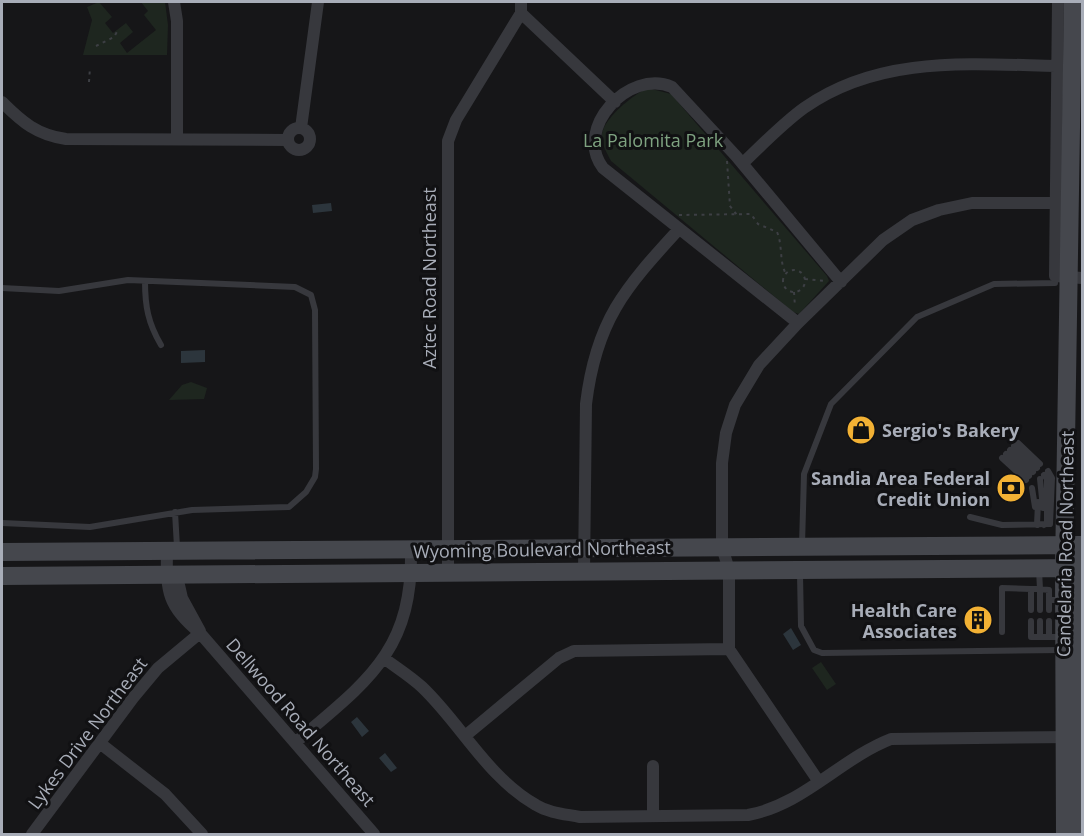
<svg xmlns="http://www.w3.org/2000/svg" width="1084" height="836" viewBox="0 0 1084 836" font-family="'Open Sans',sans-serif">
<style>
.green{fill:#1e261f}
.water{fill:#2c353c}
.lines{fill:none;stroke-linecap:round;stroke-linejoin:round}
.path{stroke:#3d3f44;stroke-width:2;stroke-dasharray:3 4.5;stroke-linecap:butt}
.lane{stroke:#37383d;stroke-width:6}
.street{stroke:#37383d;stroke-width:12}
.secondary{stroke:#45474d;stroke-width:18}
.labels{text-anchor:middle;dominant-baseline:central;stroke-width:6;stroke-linejoin:round;paint-order:stroke}
.park-label{font-size:18px;fill:#7fa381;stroke:#111113}
.street-label{font-size:18px;fill:#a8adb8;stroke:#111113}
.poi-label{font-size:18px;font-weight:bold;fill:#a8adb8;stroke:#111113;text-anchor:end}
</style>
<rect width="100%" height="100%" fill="#161618"/>
<path class="green" d="M99,2L112,17L105,23L113,33L126,23L133,32L120,43L127,53L156,30L144,15L148,11L141,2H165L168,25L167,55H83L92,20L87,7Z
M648,88L671,94L827,276L829,281L799,314L793,312L611,161C607,153 601,144 602,134C604,118 634,94 648,88Z
M191,382L207,388L204,399L169,400L182,385Z
M821,662L836,684L827,690L812,668Z"/>
<path class="water" d="M331,203L332,211L313,213L312,205Z
M205,350V362L181,363V351Z
M791,628L801,645L793,650L783,634Z
M357,717L369,731L362,737L351,722Z
M385,753L397,768L391,772L379,758Z"/>
<g class="lines">
<path class="path" d="M96,46L114,37L118,30
M89,82L90,67
M727,161L730,206L737,215
M679,215L751,214L758,224L777,232C783,246 779,262 786,274
M783 281a11 11 0 1 1 22 0a11 11 0 1 1-22 0Z
M805,279L825,281
M794,292L795,307"/>
<path class="lane" d="M145,281C145,306 148,323 161,345
M2,288L59,291L128,280L295,287L311,295L315,310L316,469L315,477L306,492L289,507L192,510L90,527L2,523
M1018,443L1040,464
M1014,446L1037,468
M1010,450L1033,472
M1006,454L1029,476
M1002,458L1026,480
M1040,479L1043,508
M1032,488L1035,507
M175,512L177,547
M970,517L1002,525L1050,524L1052,478L1048,471
M1037,525L1038,502
M1044,525L1047,523V479L1044,475
M802,545L804,474L831,404L917,317L994,284L1055,283V276
M1039,570L1040,589L1049,590V600H1063
M800,574L801,626L814,650L822,653L1062,650
M1031,610V589H1040V610
M1049,610V600
M1031,621V637H1063
M1040,621V637
M1049,621V637
M1002,632V588L1031,589"/>
<path class="street" d="M174,2L177,21V139
M1058,2L1055,276L1082,278
M521,13L615,102
M2,102C22,122 37,135 66,139L288,140
M288 139a11 11 0 1 1 22 0a11 11 0 1 1-22 0Z
M301,128L318,2
M743,163C763,144 782,124 804,108C879,55 970,64 1056,66
M798,323L603,168C573,129 629,68 672,87L736,156L841,282
M167,552C166,592 168,607 200,633L374,834
M584,572L586,404C596,321 624,289 679,229
M448,574V141L456,120L521,13V2
M166,575L179,585L182,598L200,631
M385,659C397,668 410,676 422,687C461,724 487,777 536,805C549,813 565,814 580,817L748,815C803,805 840,759 891,739L1072,737
M465,736L559,658L574,651L729,649
M296,742C366,682 413,652 411,550
M101,744L165,794L202,834
M819,782L729,649V570L722,547V463L726,433L735,405L759,365L798,323L883,240L912,220L939,210L972,203H1054
M653,816V766
M32,834L133,698L158,668L200,633"/>
<path class="secondary" d="M2,552L1082,545
M2,576L1082,568
M1065,834L1064,569L1073,2
M1082,834V557"/>
</g>
<defs>
<g id="shop-disc" transform="scale(1.5)"><circle r="9.5" fill="#f2b134" stroke="#111113"/><path d="M-5-2.5h2.3a2.7 3.5 0 0 1 5.4 0H5L5.5 6h-11ZM-1.5-2.5h3a1.5 2.3 0 0 0-3 0Z" fill="#111"/></g>
<g id="bank-disc" transform="scale(1.5)"><circle r="9.5" fill="#f2b134" stroke="#111113"/><path d="M-6-4H6V4H-6ZM0-2.3a2.3 2.3 0 1 0 0 4.6a2.3 2.3 0 1 0 0-4.6Z" fill="#111"/></g>
<g id="building-disc" transform="scale(1.5)"><circle r="9.5" fill="#f2b134" stroke="#111113"/><path d="M-4-6H4V6H1V3H-1V6H-4ZM-2.5-4.3h1.7v1.8h-1.7ZM.8-4.3h1.7v1.8H.8ZM-2.5-1h1.7V.8h-1.7ZM.8-1h1.7V.8H.8Z" fill="#111"/></g>
</defs>
<g fill-rule="evenodd">
<use href="#shop-disc" x="861" y="430"/>
<use href="#bank-disc" x="1011" y="488"/>
<use href="#building-disc" x="978" y="620"/>
</g>
<g class="labels">
<g class="park-label">
<text x="653" y="140">La Palomita Park</text>
</g>
<g class="street-label">
<text transform="translate(429 278) rotate(-90)">Aztec Road Northeast</text>
<text transform="translate(1065 544) rotate(-89)">Candelaria Road Northeast</text>
<text transform="translate(542 549) rotate(-1)">Wyoming Boulevard Northeast</text>
<text transform="translate(301 722) rotate(49)">Dellwood Road Northeast</text>
<text transform="translate(87 733) rotate(-53)">Lykes Drive Northeast</text>
</g>
<g class="poi-label">
<text x="882" y="430" text-anchor="start">Sergio's Bakery</text>
<text x="990" y="478">Sandia Area Federal<tspan x="990" dy="21">Credit Union</tspan></text>
<text x="957" y="610">Health Care<tspan x="957" dy="21">Associates</tspan></text>
</g>
</g>
<rect width="1084" height="836" fill="none" stroke="#a8adb8" stroke-width="6"/>
</svg>
